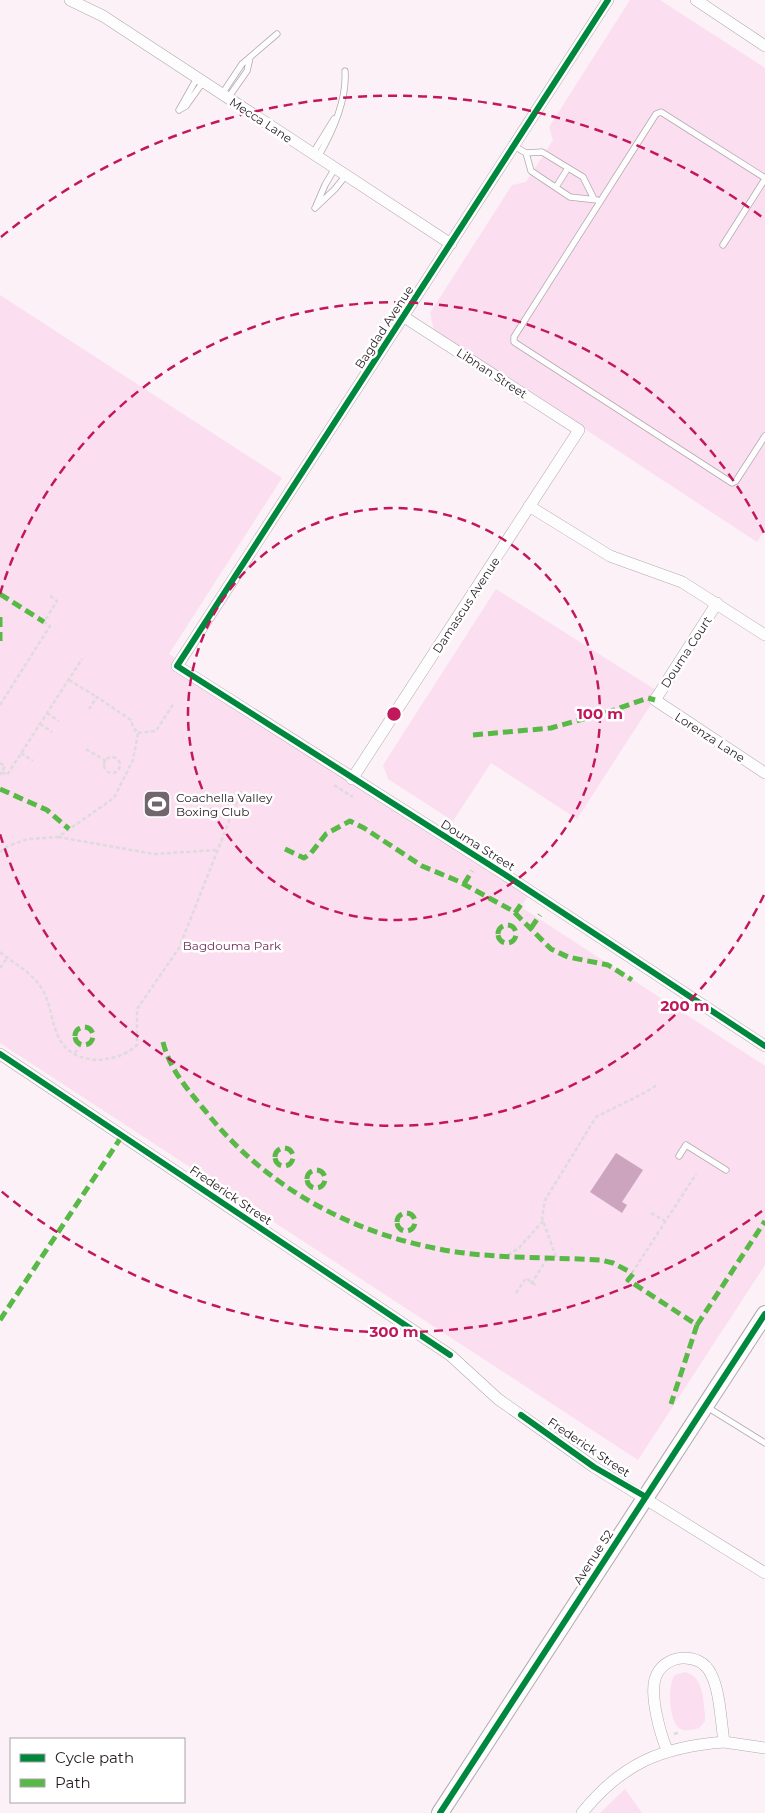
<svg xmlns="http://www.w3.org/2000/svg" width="765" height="1813" viewBox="0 0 765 1813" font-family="Montserrat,sans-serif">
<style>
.green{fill:#fbdef0}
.water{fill:#cca4be}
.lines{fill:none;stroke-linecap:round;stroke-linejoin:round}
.service-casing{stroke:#b2a9af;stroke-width:7}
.minor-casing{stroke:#b2a9af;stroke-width:12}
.secondary-casing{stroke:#b2a9af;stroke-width:18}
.path{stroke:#dedbdd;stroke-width:2.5;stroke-dasharray:4 2.5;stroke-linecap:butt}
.service{stroke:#fefdfe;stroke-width:5.5}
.minor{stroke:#fefdfe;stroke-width:11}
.secondary{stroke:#fefdfe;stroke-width:16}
.quiet{stroke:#58b947;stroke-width:5;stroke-dasharray:10 5;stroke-linecap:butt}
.cycleway-casing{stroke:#fff;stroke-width:9}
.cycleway{stroke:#00873e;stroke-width:6}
.ring{fill:none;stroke:#c2185b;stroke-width:2.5;stroke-dasharray:9 6}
.labels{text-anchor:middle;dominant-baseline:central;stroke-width:5;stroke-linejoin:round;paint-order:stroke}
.street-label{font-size:12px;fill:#251b21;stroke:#fff}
.poi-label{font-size:12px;fill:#251b21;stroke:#fff;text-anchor:start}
.park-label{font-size:12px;fill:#702e5c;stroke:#fff}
.centre{fill:#c2185b;stroke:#fff;stroke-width:2.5}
.ring-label{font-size:15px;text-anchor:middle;font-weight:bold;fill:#c2185b;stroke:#fff;stroke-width:5;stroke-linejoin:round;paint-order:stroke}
</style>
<rect width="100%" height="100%" fill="#fbf1f7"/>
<path class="green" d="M630,0H660L765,68V530L757,542L434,330L430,313L512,185L526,182L553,140L549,127Z
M0,295L282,478L169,654L531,891L521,907L765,1066V1265L638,1460L0,1043Z
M496,589L659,692L577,819L491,763L453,821L388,779L383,765Z
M685,1672C704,1677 703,1699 705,1715V1721L699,1728C693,1730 685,1732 679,1728C669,1721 667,1684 675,1675Z
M625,1789L642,1813H600Z"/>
<path class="water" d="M616,1153L643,1170L622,1202L627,1205L622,1213L590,1192Z"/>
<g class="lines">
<g class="service-casing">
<path id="service" d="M222,94L242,64L277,34
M228,98L247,71L250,58
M179,110L186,106L203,82
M179,110L197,78
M514,146L526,153L542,152L583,177L594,199
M313,153L334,119
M526,153L531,171L570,197L597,200
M318,157C332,133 347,100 345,71
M765,178L661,112L656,114L514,337V342L732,483L736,481L765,436
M556,187L568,168
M316,206L325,185L335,168
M315,208L335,189L346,175
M723,245L765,179
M679,1156L686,1145L726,1170
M707,1407L765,1443"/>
</g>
<g class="minor-casing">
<path id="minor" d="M70,0L103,16L451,244
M608,0L177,666L504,874L765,1046
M696,0L765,46
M529,506L610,556L682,582L765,635
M717,603L655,700L765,773
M352,779L579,430L404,317
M0,1054L450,1355L498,1399L594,1467L765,1573
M667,1750C660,1733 650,1697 655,1679C662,1654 700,1650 711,1674C720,1691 721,1722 724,1742L765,1748
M582,1813C622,1763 662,1747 724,1742"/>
</g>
<g class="secondary-casing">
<path id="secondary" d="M440,1813L765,1314"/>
</g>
<path class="path" d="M69,680L97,697
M0,705L50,626L44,622L57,601L49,595
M47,713L59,721
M40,724L52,732
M138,733L156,731L174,703
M86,749L106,761
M21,753L33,761
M104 765a8 8 0 1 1 16 0a8 8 0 1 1-16 0Z
M0,763L5,766L0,775
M2,772L7,775L82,659
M334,785L353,797
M58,837L154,854L216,850
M0,852L8,846L28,839L58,837L114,798L133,760L138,733L133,727L131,720L97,697L89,709
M0,952C15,965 31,971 42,989C51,1004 51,1021 58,1036C72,1067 115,1065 137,1045V1009L179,948L241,791
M0,968L7,958
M75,1053L81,1045
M651,1213L665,1221
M508,1255L519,1248L543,1221
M556,1257L542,1218L545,1200L596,1117L646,1092L657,1085
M632,1273L696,1174
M531,1284L548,1257
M516,1293L526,1278L537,1286
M674,1734L680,1732"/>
<use href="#service" class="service"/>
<use href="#minor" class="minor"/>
<use href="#secondary" class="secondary"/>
<path class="quiet" d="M0,594L44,622
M0,617V641
M473,735L551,728L605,713L648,698L655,700
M0,789L47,810L69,829
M285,849L304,858L311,853L326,834L350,821L364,828L422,866L458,881L513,911L551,949L568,957L608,965L632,980
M464,884L472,871
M515,913L522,903
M498 934a9 9 0 1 1 18 0a9 9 0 1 1-18 0Z
M531,928L540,915
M75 1036a9 9 0 1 1 18 0a9 9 0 1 1-18 0Z
M163,1042C170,1072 192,1094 211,1118C269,1188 350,1232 439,1249C488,1259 550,1257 601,1260L613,1263L632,1273
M275 1157a9 9 0 1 1 18 0a9 9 0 1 1-18 0Z
M307 1179a9 9 0 1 1 18 0a9 9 0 1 1-18 0Z
M397 1222a9 9 0 1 1 18 0a9 9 0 1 1-18 0Z
M633,1274L628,1280L697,1325L671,1404
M0,1320L122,1136
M697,1325L765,1221"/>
<g class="cycleway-casing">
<path id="cycleway" d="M608,0L177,666L504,874L765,1046
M0,1054L450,1355
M521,1415L594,1467L646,1497
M440,1813L765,1314"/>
</g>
<use href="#cycleway" class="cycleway"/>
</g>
<g class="ring">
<circle cx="394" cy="714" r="206"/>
<path d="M764 895A412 412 0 0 1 0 834M0 594A412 412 0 0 1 764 533"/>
<path d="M762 1211A618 618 0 0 1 1 1191M1 237A618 618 0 0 1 762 217"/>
</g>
<defs>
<g id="stadium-square" transform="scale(1.4375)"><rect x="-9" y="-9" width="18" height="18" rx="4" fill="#70666c" stroke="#fff"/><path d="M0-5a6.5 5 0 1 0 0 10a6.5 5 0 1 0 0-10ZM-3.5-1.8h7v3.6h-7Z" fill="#fff"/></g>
</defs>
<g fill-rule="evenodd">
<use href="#stadium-square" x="157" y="804"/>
</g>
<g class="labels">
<g class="street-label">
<text transform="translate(261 120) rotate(33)">Mecca Lane</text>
<text transform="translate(384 327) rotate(-57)">Bagdad Avenue</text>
<text transform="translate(492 373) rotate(33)">Libnan Street</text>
<text transform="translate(466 605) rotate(-57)">Damascus Avenue</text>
<text transform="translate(686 652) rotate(-57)">Douma Court</text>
<text transform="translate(710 737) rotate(33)">Lorenza Lane</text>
<text transform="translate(478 845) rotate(32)">Douma Street</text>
<text transform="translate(231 1195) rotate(34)">Frederick Street</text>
<text transform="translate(589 1447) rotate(34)">Frederick Street</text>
<text transform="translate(593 1557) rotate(-57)">Avenue 52</text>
</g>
<g class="poi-label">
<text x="176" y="797">Coachella Valley<tspan x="176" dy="14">Boxing Club</tspan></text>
</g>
<g class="park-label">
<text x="232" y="945">Bagdouma Park</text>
</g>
</g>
<circle cx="394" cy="714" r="8" class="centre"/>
<g class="ring-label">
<text x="600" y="719">100 m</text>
<text x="685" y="1011">200 m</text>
<text x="394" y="1337">300 m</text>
</g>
<rect x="10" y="1738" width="175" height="65" fill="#ffffff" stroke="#a8a4a6"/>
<rect x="20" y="1754" width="25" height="8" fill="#00873e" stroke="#a8a4a6"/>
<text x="55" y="1763" font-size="15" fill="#251b21">Cycle path</text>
<rect x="20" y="1779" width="25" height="8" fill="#58b947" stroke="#a8a4a6"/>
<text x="55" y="1788" font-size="15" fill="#251b21">Path</text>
</svg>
